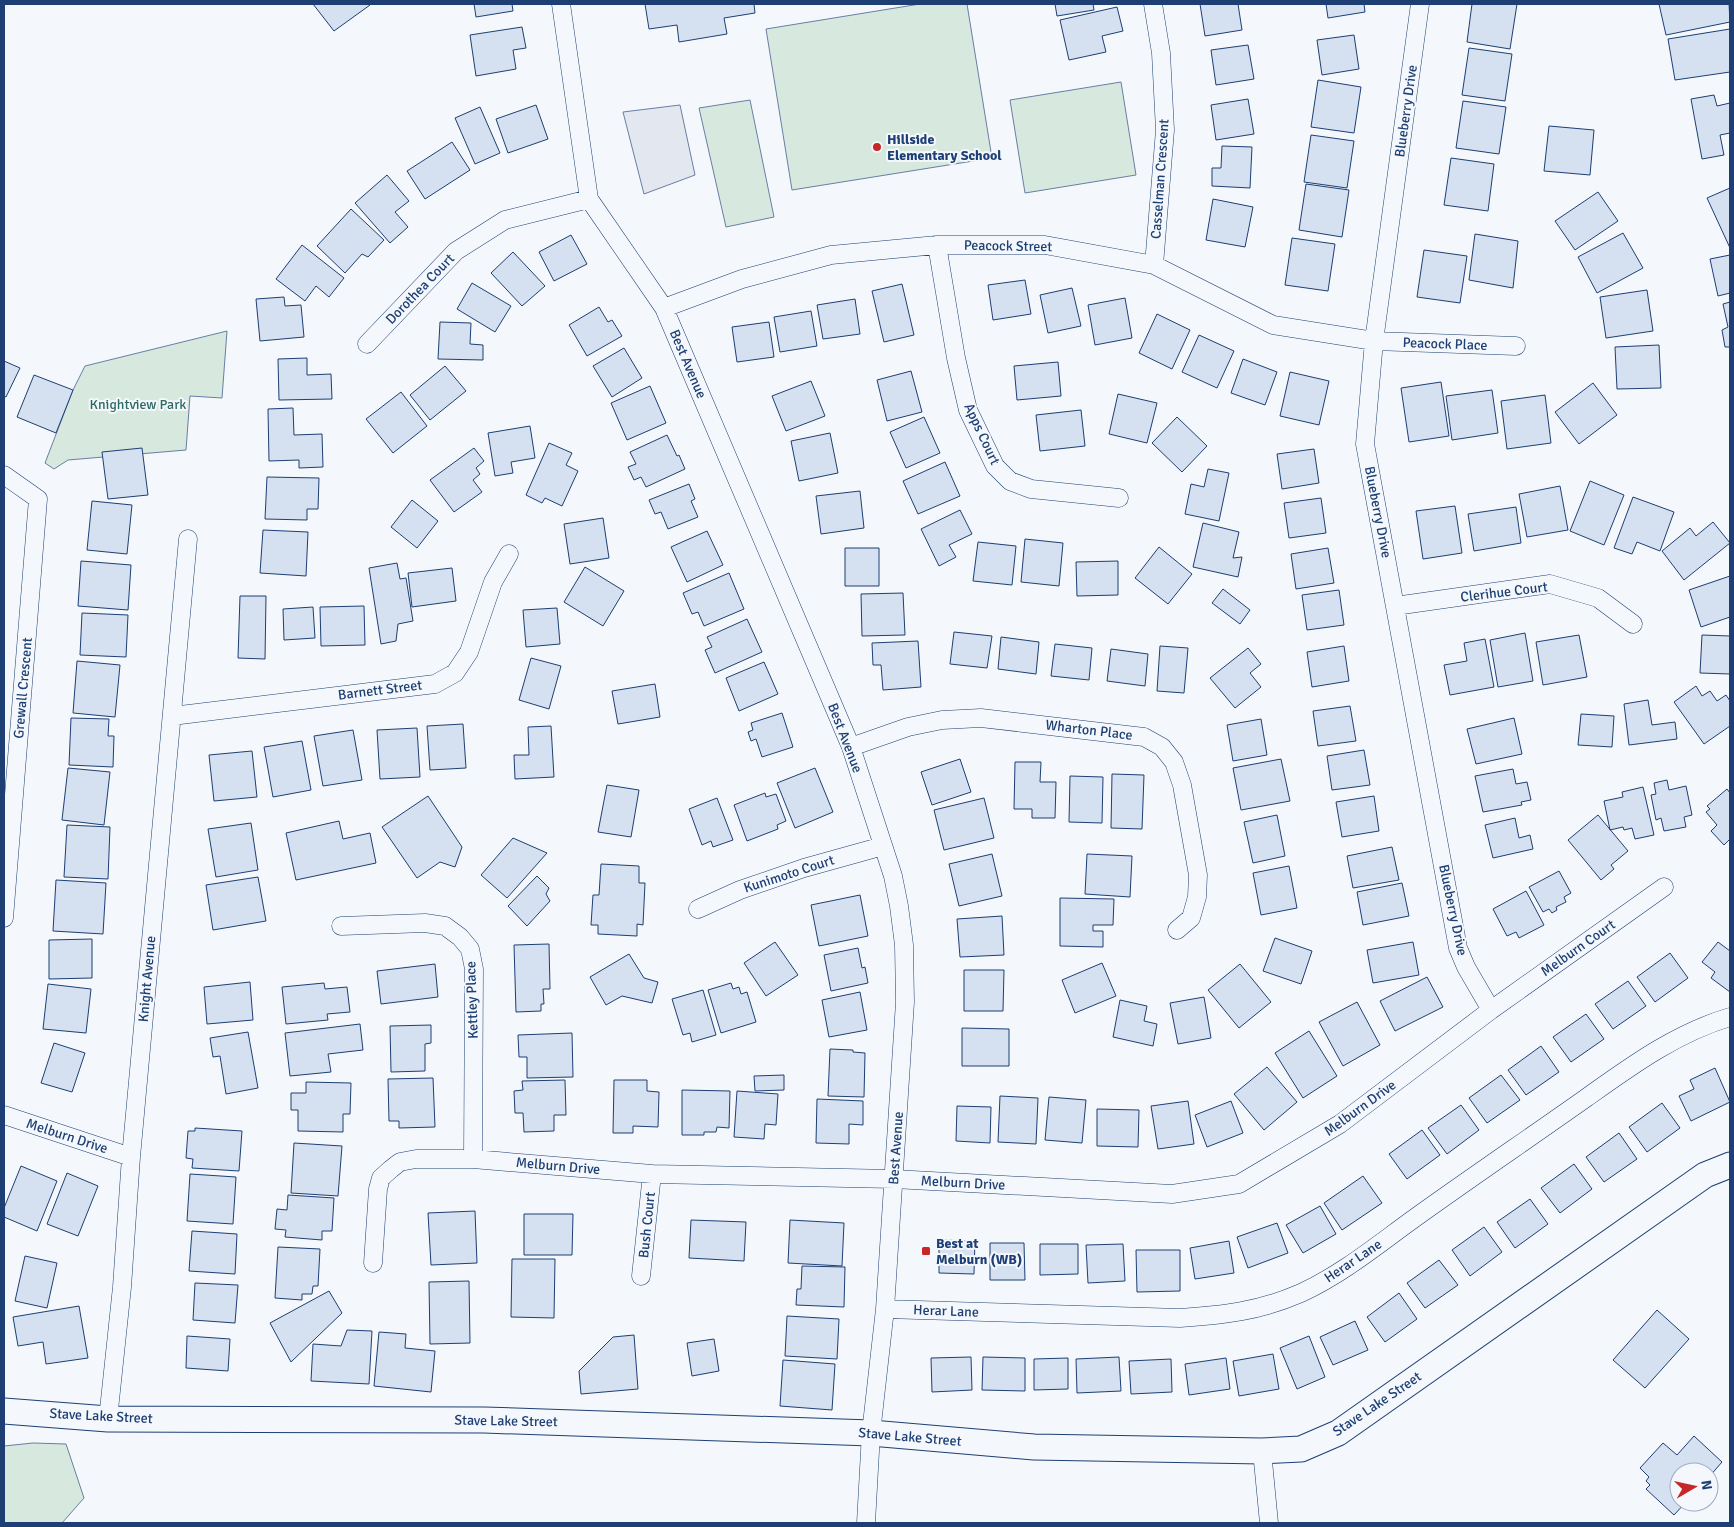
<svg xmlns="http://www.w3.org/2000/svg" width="1734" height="1527" viewBox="0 0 1734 1527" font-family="Signika,sans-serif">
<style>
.green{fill:#d7e8df;stroke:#687fa3}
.parking{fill:#e3e8f0;stroke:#687fa3}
.building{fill:#d5e0f0;stroke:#1d3f73}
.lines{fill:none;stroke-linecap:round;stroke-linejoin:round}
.minor-casing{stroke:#1d3f73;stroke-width:19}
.secondary-casing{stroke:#1d3f73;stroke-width:27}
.minor{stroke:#f4f7fb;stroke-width:18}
.secondary{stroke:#f4f7fb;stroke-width:25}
.poi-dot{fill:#c62828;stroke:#f4f7fb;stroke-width:2}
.labels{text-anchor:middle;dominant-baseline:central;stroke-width:4;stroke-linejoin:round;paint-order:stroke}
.street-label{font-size:14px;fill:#1d3f73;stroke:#f4f7fb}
.poi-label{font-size:14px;font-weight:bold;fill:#1d3f73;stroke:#f4f7fb;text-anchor:start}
.park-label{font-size:14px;fill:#2c6c60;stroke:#f4f7fb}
</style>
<rect width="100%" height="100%" fill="#f4f7fb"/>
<path class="green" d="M920,4H967L992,158L792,190L766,29Z
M1121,82L1136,175L1025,193L1010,100Z
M750,100L774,217L726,227L699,108Z
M227,331L222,398L190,396L186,450L68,460L54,469L45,463L73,390L85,366Z
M33,1443L66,1444L84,1498L62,1523H4V1446Z"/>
<path class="parking" d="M680,105L695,175L644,194L623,112Z"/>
<path class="building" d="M313,4H369L370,5L334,31Z
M474,4H512L513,11L476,17Z
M645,4H754L755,13L724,18L727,34L679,42L677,25L649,29Z
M1055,4H1093L1094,10L1057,16Z
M1200,4H1238L1242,30L1205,36Z
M1326,4H1364L1365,12L1328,18Z
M1472,4H1517L1510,49L1467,42Z
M1659,4H1729L1730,22L1666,35Z
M1117,7L1123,31L1102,36L1106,52L1069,60L1060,20Z
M522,27L526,48L513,50L516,69L476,76L470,35Z
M1730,29V72L1675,80L1668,39Z
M1354,35L1359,69L1322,75L1317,40Z
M1248,45L1254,79L1216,85L1211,50Z
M1469,48L1512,54L1505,101L1462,95Z
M1318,80L1361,87L1354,133L1311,127Z
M1714,95L1717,106L1730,103V133L1720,135L1724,155L1702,159L1691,99Z
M1248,99L1254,134L1216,140L1211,105Z
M1463,101L1506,107L1499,154L1456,148Z
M536,105L548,139L508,153L496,119Z
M480,107L500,153L475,164L455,118Z
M1549,126L1594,130L1590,175L1544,171Z
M1311,135L1354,141L1347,188L1304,182Z
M452,142L470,170L425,199L407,171Z
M1222,146L1252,147L1250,188L1212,186V168H1221Z
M1451,158L1494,164L1488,211L1444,205Z
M387,175L409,201L395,212L408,227L390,243L355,203Z
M1306,184L1349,190L1342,237L1299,230Z
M1730,188V248L1707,198Z
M1598,192L1618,221L1575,250L1555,221Z
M1213,199L1253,207L1245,247L1206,240Z
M351,209L384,240L368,257L362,254L345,273L317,246Z
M1623,233L1643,268L1597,293L1578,257Z
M1475,234L1518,241L1513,288L1469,280Z
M571,235L587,264L554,281L539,252Z
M1292,238L1335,244L1328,291L1285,285Z
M302,245L344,278L329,297L316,286L305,301L276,279Z
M1424,250L1467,256L1460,303L1417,297Z
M513,252L545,286L522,306L491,273Z
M1730,255V293L1718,296L1710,259Z
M1025,280L1031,314L993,320L988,285Z
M472,283L511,306L495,332L457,309Z
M902,284L914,335L884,342L872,291Z
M1072,288L1081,326L1048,333L1040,295Z
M1647,290L1653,331L1606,338L1600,297Z
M284,297L285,306L301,305L304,337L260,341L256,299Z
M1125,298L1132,338L1095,345L1088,305Z
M855,299L860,334L823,339L817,305Z
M1730,302V347H1725L1722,330L1728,327L1723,304Z
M599,307L608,322L612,320L622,336L587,356L569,325Z
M811,311L817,346L780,352L774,317Z
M1157,314L1190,330L1172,369L1139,353Z
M440,322L471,323L470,344L483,345V360L438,359Z
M769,322L774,357L737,362L732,327Z
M1199,335L1234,351L1217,388L1182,372Z
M1659,345L1661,388L1617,389L1615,347Z
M624,348L642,378L612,397L593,366Z
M307,358V375L331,374L332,399L279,400L278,359Z
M1243,359L1277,372L1265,405L1231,393Z
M4,361L20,368L6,397L4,396Z
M1058,362L1061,396L1017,400L1014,366Z
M445,366L466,391L430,420L410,395Z
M911,371L922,412L887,421L877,380Z
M1290,372L1329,381L1319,425L1280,416Z
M34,375L73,390L56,433L17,417Z
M811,381L825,416L786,431L772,396Z
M1441,382L1449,436L1409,442L1401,388Z
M1593,383L1617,415L1579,444L1555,412Z
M650,386L666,423L627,440L611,403Z
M1492,390L1498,433L1452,440L1446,396Z
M401,392L427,426L393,453L366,419Z
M1118,394L1157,403L1147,443L1109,434Z
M1545,395L1551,443L1507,449L1501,401Z
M293,408L294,435L322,434L323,467L299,468V460L269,461L268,409Z
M1081,410L1085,446L1040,451L1036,415Z
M924,417L940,453L906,468L890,432Z
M1177,417L1207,446L1182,472L1152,443Z
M530,426L535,458L511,462L513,473L495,476L488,433Z
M830,433L838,473L799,481L791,441Z
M667,435L677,456L679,455L685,469L646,487L641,477L634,480L628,467L636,464L630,452Z
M549,443L572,453L566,465L578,471L562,506L545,498L542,503L526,495Z
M142,448L148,495L108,499L102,452Z
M474,448L484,461L476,468L480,474L473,480L482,492L454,512L430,480Z
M1314,449L1319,483L1282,489L1277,454Z
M945,462L960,496L918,514L903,481Z
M1208,469L1229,473L1219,521L1185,514L1191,484L1204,487Z
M267,477L319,478L318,509H307V520L265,519Z
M1590,481L1624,495L1604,545L1570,531Z
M689,484L695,499L691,501L698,517L668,529L661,512L655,514L649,500Z
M1560,486L1568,530L1527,537L1519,494Z
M860,491L864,528L821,534L816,496Z
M1633,497L1674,512L1660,551L1637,542L1632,554L1614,548Z
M1321,498L1326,533L1289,538L1284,503Z
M412,500L438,521L417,548L391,527Z
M92,501L132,505L127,554L87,550Z
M1455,506L1462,553L1423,559L1416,511Z
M1516,507L1521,543L1474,551L1468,514Z
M960,510L972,534L949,545L956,557L939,566L921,529Z
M603,518L609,558L570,564L564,524Z
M1713,522L1730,543L1684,580L1662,551L1690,528L1696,536Z
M1203,523L1239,532L1233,558L1242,557L1238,577L1193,567Z
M263,530L308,532L306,576L260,573Z
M707,531L723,565L687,582L671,547Z
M1025,539L1063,543L1059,586L1021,582Z
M978,542L1016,546L1012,585L973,581Z
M1159,547L1192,574L1168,604L1135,578Z
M845,548H879V586H845Z
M1328,548L1334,583L1296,589L1291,554Z
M81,561L131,565L128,610L78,606Z
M1118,561V595L1077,596L1076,562Z
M397,563L400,579L406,578L413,621L398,624L396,641L381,644L369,568Z
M585,567L624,591L603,626L564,602Z
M452,568L456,601L412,607L408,573Z
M729,573L744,609L704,626L698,612L692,614L683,593Z
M1730,576V617L1701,627L1689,590Z
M1223,589L1250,610L1240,624L1212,603Z
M1339,590L1344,625L1307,630L1302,595Z
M903,593L905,635L862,636L861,594Z
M240,596H266L265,659L238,658Z
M364,606L365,645L321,646L320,607Z
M313,607L315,638L284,640L283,609Z
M557,608L560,644L526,647L523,610Z
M82,613L128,615L126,657L80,655Z
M747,619L762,652L715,673L705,650L712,647L707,637Z
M954,632L992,636L987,668L950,664Z
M1525,633L1533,681L1498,687L1490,640Z
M1579,635L1587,677L1543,685L1536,642Z
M1702,635L1730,636V674L1700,673Z
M1001,637L1039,642L1036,674L998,669Z
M1485,639L1494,687L1450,695L1444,665L1467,661L1464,643Z
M918,641L921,687L883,690L881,665H873L872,643Z
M1055,644L1092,648L1089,680L1051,676Z
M1160,646L1188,648L1184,693L1157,691Z
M1344,646L1349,681L1312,687L1307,652Z
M1248,648L1261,664L1250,673L1261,687L1235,708L1210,678Z
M1111,649L1148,654L1145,686L1107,681Z
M531,658L561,666L549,709L519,700Z
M77,661L120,665L115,717L73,713Z
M764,662L778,694L739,711L726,678Z
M655,684L660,717L618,724L612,691Z
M1696,686L1702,696L1710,691L1717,701L1726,695L1730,701V726L1704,744L1674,702Z
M1648,700L1652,725L1675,722L1677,739L1629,745L1624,704Z
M1350,706L1356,741L1318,746L1313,711Z
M782,713L793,747L762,757L756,739L751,741L748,732L753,730L751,723Z
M1581,714L1614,716L1612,747L1578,745Z
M71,718L109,719L108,736H114L113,767L69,765Z
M1514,718L1522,754L1476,764L1467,729Z
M1261,719L1267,755L1233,761L1227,725Z
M463,724L466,768L430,770L427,726Z
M551,726L554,777L515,779L514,755H529L528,727Z
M417,728L420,777L380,779L377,730Z
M353,730L362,780L323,786L314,736Z
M302,741L311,790L273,797L264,747Z
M1364,750L1370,785L1332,790L1327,756Z
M252,751L257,797L214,801L209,755Z
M960,759L971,792L932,805L921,772Z
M1281,759L1290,801L1241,810L1233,768Z
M1015,762H1041L1040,782H1056L1055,818H1032V809H1014Z
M68,768L110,772L104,825L62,820Z
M815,768L833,812L795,828L777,783Z
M1513,769L1516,784L1527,782L1531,800L1521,802L1522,805L1483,812L1475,776Z
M1112,774L1144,775L1142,829L1111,828Z
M1070,776L1103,777L1102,823L1069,822Z
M1667,780L1669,790L1686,786L1692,815L1684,817L1686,827L1664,831L1661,818L1656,820L1651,795L1656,794L1654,783Z
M607,785L639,790L631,837L598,832Z
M1643,787L1654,835L1635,839L1632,828L1624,830L1623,827L1610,830L1604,801L1623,797L1622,792Z
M1727,789L1730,793V839L1724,845L1711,831L1717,825L1706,812L1710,809L1707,806Z
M765,793L766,797L776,794L786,821L777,825L778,829L747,841L734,805Z
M428,796L462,847L455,867L440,862L417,878L382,827Z
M1374,796L1379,831L1342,837L1336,802Z
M717,798L733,840L713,847L711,841L702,845L689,809Z
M984,798L994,838L944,850L934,810Z
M1277,815L1285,856L1253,863L1244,822Z
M1598,815L1628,851L1611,865L1614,869L1601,880L1568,840Z
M1515,818L1519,838L1530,835L1533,849L1493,858L1485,825Z
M339,821L343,839L370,833L376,863L296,880L286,833Z
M251,823L258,870L216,877L208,829Z
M67,825L110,827L108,879L64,877Z
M513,838L547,853L507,898L481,875Z
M1392,847L1399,880L1353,888L1347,856Z
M992,854L1002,896L959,906L949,864Z
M1087,854L1132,856L1130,897L1085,894Z
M601,864L639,866V883H645L643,925L637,924V936L598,934V925H591L593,895H599Z
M1289,866L1297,908L1261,915L1253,873Z
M1559,871L1571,893L1564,897L1566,902L1556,907L1557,910L1552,913L1549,909L1543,912L1529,887Z
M537,876L549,888L546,894L550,901L527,926L508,906Z
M258,877L266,921L213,930L206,885Z
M56,880L106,883L103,934L53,931Z
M1402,883L1409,916L1363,925L1357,892Z
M1526,891L1544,925L1519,938L1516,932L1507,936L1493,909Z
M860,895L868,936L819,946L811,905Z
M1060,898L1114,899L1113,925H1093V931H1103V947L1060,946Z
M1002,916L1004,955L960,957L957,919Z
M1275,938L1312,951L1301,984L1263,971Z
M92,939V978L49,979V940Z
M775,942L798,975L766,996L744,963Z
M1413,942L1419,975L1373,983L1367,950Z
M1718,942L1730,951V992L1711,978L1715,972L1702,962Z
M549,944L550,989H543L544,1004H541V1011L516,1012L514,945Z
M858,948L862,968L865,967L868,983L831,991L824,955Z
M1670,953L1688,978L1655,1002L1637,977Z
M629,954L644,978L658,982L652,1003L622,996L606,1005L590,977Z
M1102,963L1116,996L1075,1013L1062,980Z
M435,964L438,997L381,1004L377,971Z
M1240,964L1271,1002L1239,1028L1208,990Z
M964,970H1004L1003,1011H964Z
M1427,977L1443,1007L1395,1031L1380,1001Z
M1628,981L1646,1006L1613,1029L1595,1004Z
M250,982L253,1020L207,1024L204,987Z
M324,983L325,989L347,987L350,1012L327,1014L328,1020L286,1024L282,987Z
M731,983L733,989L739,987L741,994L747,992L756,1022L721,1033L708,990Z
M48,984L91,989L86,1033L43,1029Z
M703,990L716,1035L692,1042L690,1033L683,1035L672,999Z
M860,992L867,1030L829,1037L822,1000Z
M1204,997L1211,1038L1178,1044L1170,1003Z
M1120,1000L1147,1006L1144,1021L1157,1024L1153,1046L1113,1037Z
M1357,1002L1380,1045L1343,1066L1319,1022Z
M1586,1014L1604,1039L1571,1062L1553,1037Z
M360,1024L363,1050L328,1054L331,1072L290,1076L285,1033Z
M431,1025V1043L425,1044V1071L391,1072L390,1026Z
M962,1028L1009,1029V1066H962Z
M1309,1031L1337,1076L1303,1098L1275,1053Z
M248,1032L258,1088L226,1094L220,1056L213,1057L210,1038Z
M572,1033L573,1077L527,1078V1057H519L518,1035Z
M54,1043L85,1053L72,1092L41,1083Z
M1541,1046L1559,1072L1526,1095L1508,1070Z
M830,1049L853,1050V1052L865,1053L864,1097L828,1096Z
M1267,1067L1297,1102L1264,1130L1234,1094Z
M1715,1068L1730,1102L1691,1121L1679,1096L1694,1089L1690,1080Z
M784,1075V1090L755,1091L754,1076Z
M1501,1075L1520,1100L1487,1123L1469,1098Z
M433,1078L435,1127L399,1128V1121H389L388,1079Z
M565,1080L566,1115H554V1131L524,1132L523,1113H515L514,1091L523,1090L522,1081Z
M614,1080H647V1091L659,1092L658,1127L633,1126V1133H613Z
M306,1082L351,1083L350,1114H343V1132L298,1131V1110H291V1093H306Z
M682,1090L730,1091L729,1128L717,1127L716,1132H704V1135H682Z
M737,1091L778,1094L776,1125L765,1124L764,1139L734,1137Z
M1000,1096L1038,1098L1036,1144L998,1142Z
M1049,1097L1086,1100L1082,1143L1045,1140Z
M817,1099L863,1101V1125L849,1124V1144L816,1143Z
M1188,1101L1194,1144L1158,1149L1151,1106Z
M1231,1101L1243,1133L1207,1147L1195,1115Z
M1662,1103L1680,1128L1647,1152L1629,1127Z
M1461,1105L1479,1130L1447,1154L1428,1128Z
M957,1106L991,1107L990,1143L956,1141Z
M1097,1109L1139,1110L1138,1147L1097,1146Z
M195,1128L242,1131L239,1171L192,1168L193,1159L186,1158L188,1131H195Z
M1422,1130L1440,1155L1407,1179L1389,1154Z
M1619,1133L1637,1159L1604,1182L1586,1157Z
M294,1143L342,1146L338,1196L291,1193Z
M1574,1164L1592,1189L1560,1213L1541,1188Z
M21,1166L57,1181L37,1231L4,1217V1208Z
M67,1173L98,1186L78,1236L47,1224Z
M190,1174L236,1177L233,1224L187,1221Z
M1363,1176L1382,1203L1342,1230L1324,1203Z
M288,1195L334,1198L332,1231H322V1240L285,1237L286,1230L275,1229L277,1209L287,1210Z
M1530,1199L1548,1224L1515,1248L1497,1222Z
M1320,1206L1336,1234L1303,1253L1286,1225Z
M475,1211L477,1263L431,1265L428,1213Z
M524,1214H573L572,1255H524Z
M691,1220L746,1222L744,1261L689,1258Z
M790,1220L844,1223L842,1266L788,1263Z
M1277,1223L1288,1253L1248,1268L1237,1237Z
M1484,1227L1502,1252L1470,1276L1452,1250Z
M192,1231L237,1234L235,1274L189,1271Z
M939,1240L975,1241L974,1274L939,1273Z
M1229,1241L1234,1273L1195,1279L1190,1248Z
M990,1243H1024L1025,1280H990Z
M1040,1244H1078V1274L1040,1275Z
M1123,1244L1125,1281L1088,1283L1086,1245Z
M278,1247L320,1249L318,1286H313L312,1294H302V1300L275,1298Z
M1136,1250H1180V1291L1137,1292Z
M25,1256L57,1263L47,1308L15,1301Z
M512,1259H555L554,1318L511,1317Z
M1439,1260L1458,1285L1425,1308L1407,1283Z
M802,1266L845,1267L844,1307L796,1305L797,1289H801Z
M469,1281L470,1343L430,1344L429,1282Z
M195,1283L238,1285L235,1323L193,1320Z
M329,1291L342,1313L291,1362L270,1323Z
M1399,1293L1417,1319L1385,1342L1367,1317Z
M79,1306L88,1358L46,1364L43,1342L18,1346L13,1317Z
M1657,1310L1689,1339L1645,1388L1613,1360Z
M787,1316L839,1319L837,1359L785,1356Z
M1355,1321L1368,1350L1333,1365L1320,1337Z
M347,1330L372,1331L369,1384L311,1381L313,1344L341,1346Z
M379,1332L406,1334L405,1348L435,1351L431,1392L374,1386Z
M634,1335L638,1389L581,1394L579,1371L613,1337Z
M187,1336L230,1339L228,1371L186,1368Z
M1309,1336L1325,1377L1297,1389L1280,1348Z
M714,1339L719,1371L692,1376L687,1343Z
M1273,1354L1279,1389L1239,1396L1233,1361Z
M971,1357L972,1390L932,1392L931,1358Z
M983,1357L1025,1358V1391L982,1390Z
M1119,1357L1121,1391L1077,1393L1076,1359Z
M1068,1358V1389L1034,1390V1359Z
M1226,1358L1230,1389L1189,1395L1185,1364Z
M1171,1359L1172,1392L1131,1394L1129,1361Z
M783,1360L835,1364L832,1410L780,1406Z
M1694,1436L1722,1462L1709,1477V1472H1679V1502H1686L1674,1515L1646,1489L1650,1485L1646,1481L1649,1477L1640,1468L1663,1443L1677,1455Z"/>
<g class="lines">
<g class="minor-casing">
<path id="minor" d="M561,4L589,199L664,308L851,747L893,876L899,906L904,945L905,1002L885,1309L871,1433L866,1523
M1153,4L1161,53L1165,130L1154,265
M1420,4L1374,341L1365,444L1458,948L1466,967L1491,1010
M937,245L956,358L968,410L995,466L1010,481L1031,489L1119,498
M664,308L742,279L831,255L937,245H1045L1154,265L1273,325L1374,341L1516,346
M367,344L456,251L505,220L589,199
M4,475L38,499L4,918
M1395,606L1550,584L1598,598L1633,624
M172,716L435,684L455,673L469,652L493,582L509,554
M851,747L908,727L942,720L981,718L1144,737L1162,747L1174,762L1182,785L1198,875L1197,897L1191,918L1177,930
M698,909L740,890L804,868L883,846
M341,926L425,923L445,926L460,937L470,949L474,969L473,1159
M4,1115L131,1157
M373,1263L378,1189L381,1178L391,1169L400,1162L416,1159H473L652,1174L894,1179L1172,1194L1239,1184L1340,1124L1491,1010L1664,887
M641,1276L652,1174
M885,1309L1180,1318C1224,1315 1260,1311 1301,1293C1342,1274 1376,1246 1412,1220C1469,1179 1528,1139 1586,1098C1631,1066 1676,1033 1730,1017
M108,1419L122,1287L131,1157L188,539
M1262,1451L1269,1523"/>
</g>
<g class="secondary-casing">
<path id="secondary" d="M4,1411L108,1419L484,1420L871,1433L1034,1447L1262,1451L1301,1449L1338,1433L1705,1175L1730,1165"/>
</g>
<use href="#minor" class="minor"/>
<use href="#secondary" class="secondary"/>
</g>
<g class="poi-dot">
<circle cx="877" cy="147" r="5"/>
<rect x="921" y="1246" width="10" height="10" rx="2.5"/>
</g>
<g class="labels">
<g class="street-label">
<text transform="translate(1406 111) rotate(-82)">Blueberry Drive</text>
<text transform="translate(1160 179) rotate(-86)">Casselman Crescent</text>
<text transform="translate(1008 246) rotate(1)">Peacock Street</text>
<text transform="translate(420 289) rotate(-46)">Dorothea Court</text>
<text transform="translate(1445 344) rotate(2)">Peacock Place</text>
<text transform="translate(688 364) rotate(67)">Best Avenue</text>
<text transform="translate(982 434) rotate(65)">Apps Court</text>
<text transform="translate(1378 512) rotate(79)">Blueberry Drive</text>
<text transform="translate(1504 592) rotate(-7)">Clerihue Court</text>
<text transform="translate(23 688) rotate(-85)">Grewall Crescent</text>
<text transform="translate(380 690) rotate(-7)">Barnett Street</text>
<text transform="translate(1089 730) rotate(7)">Wharton Place</text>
<text transform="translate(845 738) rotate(69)">Best Avenue</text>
<text transform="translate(789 874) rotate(-18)">Kunimoto Court</text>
<text transform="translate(1453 910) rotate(78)">Blueberry Drive</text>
<text transform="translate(1578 948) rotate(-35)">Melburn Court</text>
<text transform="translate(147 979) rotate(-85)">Knight Avenue</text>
<text transform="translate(472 1000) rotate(-92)">Kettley Place</text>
<text transform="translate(1360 1108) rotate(-36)">Melburn Drive</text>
<text transform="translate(67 1136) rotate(18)">Melburn Drive</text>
<text transform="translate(896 1148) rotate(-86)">Best Avenue</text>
<text transform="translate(558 1166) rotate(5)">Melburn Drive</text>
<text transform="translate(963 1183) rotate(3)">Melburn Drive</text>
<text transform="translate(647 1225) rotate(-84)">Bush Court</text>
<text transform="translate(1353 1261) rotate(-34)">Herar Lane</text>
<text transform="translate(946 1311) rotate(2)">Herar Lane</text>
<text transform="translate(1377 1404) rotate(-34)">Stave Lake Street</text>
<text transform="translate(101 1416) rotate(3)">Stave Lake Street</text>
<text transform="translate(506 1421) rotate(1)">Stave Lake Street</text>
<text transform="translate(910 1437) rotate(5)">Stave Lake Street</text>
</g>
<g class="poi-label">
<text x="887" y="139">Hillside<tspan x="887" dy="16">Elementary School</tspan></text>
<text x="936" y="1243">Best at<tspan x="936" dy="16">Melburn (WB)</tspan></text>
</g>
<g class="park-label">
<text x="138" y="404">Knightview Park</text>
</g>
</g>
<rect width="1734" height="1527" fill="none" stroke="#1d3f73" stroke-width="10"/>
<g transform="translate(1694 1487) rotate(81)"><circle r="24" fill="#f4f7fb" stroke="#9eadc5"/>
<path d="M0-4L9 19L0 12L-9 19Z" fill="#c62828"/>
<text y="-8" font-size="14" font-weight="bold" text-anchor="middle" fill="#1d3f73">N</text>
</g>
</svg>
